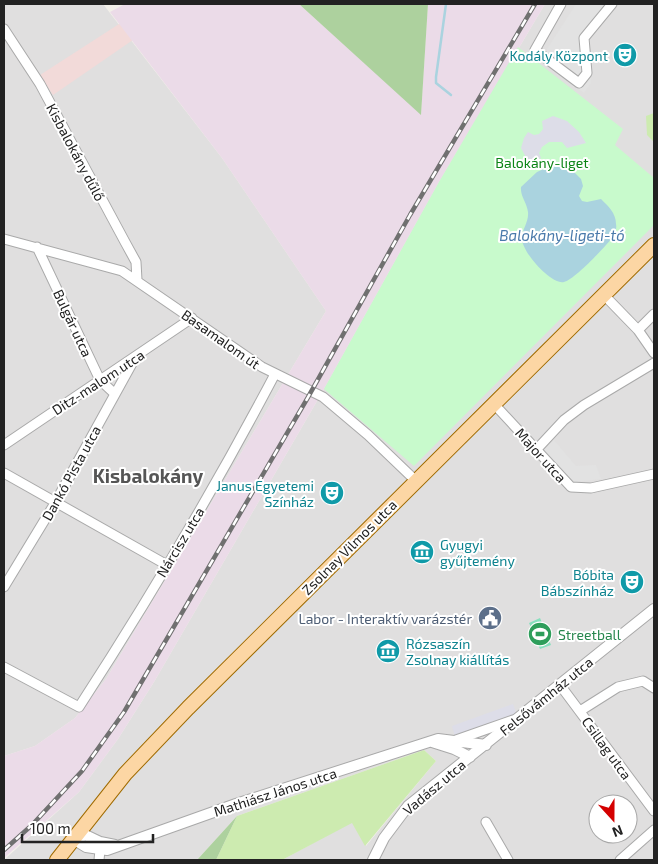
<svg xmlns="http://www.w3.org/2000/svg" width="658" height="864" viewBox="0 0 658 864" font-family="'Exo 2',sans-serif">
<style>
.residential{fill:#e0dfdf;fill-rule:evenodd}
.commercial{fill:#f2dad9}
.industrial{fill:#ebdbe8}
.grass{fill:#cdebb0}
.forest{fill:#add19e}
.park{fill:#c8facc}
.pitch{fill:#88e0be}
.parking{fill:#e2e2e2}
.plaza{fill:#dddde8}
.water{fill:#aad3df}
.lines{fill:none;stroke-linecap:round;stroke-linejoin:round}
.stream{stroke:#aad3df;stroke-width:2.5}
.minor-casing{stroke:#a9a9a9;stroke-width:11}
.tertiary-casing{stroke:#a9a9a9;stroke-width:12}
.primary-casing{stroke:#a06b00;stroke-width:16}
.minor{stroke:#fff;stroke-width:9}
.tertiary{stroke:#fff;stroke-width:10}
.primary{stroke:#fcd6a4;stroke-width:14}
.rail-casing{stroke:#707070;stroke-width:4.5}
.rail{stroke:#fff;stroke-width:2.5;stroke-dasharray:8;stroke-linecap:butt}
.labels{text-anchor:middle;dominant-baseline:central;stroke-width:4;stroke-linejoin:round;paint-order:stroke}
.culture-label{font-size:14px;fill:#0d838f;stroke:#fff;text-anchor:end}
.street-label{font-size:14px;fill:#222;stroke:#fff}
.park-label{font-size:14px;fill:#0c8416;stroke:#fff}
.service-label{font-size:14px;fill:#4e5e75;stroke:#fff;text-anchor:end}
.leisure-label{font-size:14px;fill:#27864d;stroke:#fff;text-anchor:start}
.water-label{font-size:15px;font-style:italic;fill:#4a7aab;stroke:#fff}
.district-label{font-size:19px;font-weight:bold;fill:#555;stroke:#fff}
</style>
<rect width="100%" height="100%" fill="#f2efe9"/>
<path class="residential" d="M4,4H103L222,158L326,311L106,679L75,718L35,746L4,756Z
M545,4H654V860H282L352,822L366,846L436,761L424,750L237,816L197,860H4L79,792L118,739L154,682L324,389L439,182ZM598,804H628V834H598Z"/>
<path class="commercial" d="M150,4L146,31L53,95L40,75Z"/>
<path class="industrial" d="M125,4H299L421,114L428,4H545L439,182L324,389L154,682L118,739L79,792L4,858V756L35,746L75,718L106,679L326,311L222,158L110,12Z"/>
<path class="grass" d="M654,113V142L647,135L646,116Z
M424,750L436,761L365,846L352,823L282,860H216L237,816Z"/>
<path class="forest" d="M299,4H428L421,115Z
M237,816L216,860H197Z"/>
<path class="park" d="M518,47L623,129L615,145L654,178V225L414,466L324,389L439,182Z"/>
<path class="pitch" d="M540,618L551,645L540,649L529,623Z"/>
<path class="parking" d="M576,4H616L588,37L591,83L584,93L546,65L547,49Z
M554,440L576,466L596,465L601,479L575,482L556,467L542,452Z"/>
<path class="plaza" d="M553,116L567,121L579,132L586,143L567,148L562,142H549L542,147L539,153L541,158L530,165L521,148L524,138L528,132L534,135L539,134L543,129L542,121Z
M513,704L518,718L456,740L452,726Z"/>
<path class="water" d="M557,163H565L581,179L583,186L579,196L582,201L587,202L601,199C608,206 616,213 616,224C617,229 615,234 612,238C605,247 574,280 564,282C551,285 521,251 522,238C522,229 529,222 528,212C527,203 520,196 521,187L537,172Z"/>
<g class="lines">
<path class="stream" d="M446,4L436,77V83L451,95"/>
<g class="minor-casing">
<path id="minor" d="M561,4L535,50L579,83L587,73L584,38L612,4
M4,29L40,84L125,242L136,262L137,280
M4,239L122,271L262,367L323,397L368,435L416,481
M37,247L100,380L115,394
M604,295L638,330L654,353
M638,330L654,314
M494,404L571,487L591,488L654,474
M4,445L192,318
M536,450L564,420L584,405L654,363
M4,473L167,565
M4,587L55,503L135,358
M4,667L79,707C149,599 215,488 275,374
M560,685L654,811
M580,711L618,687L643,681L654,688
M456,740L513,720
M486,822L508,860
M99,860L100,850
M620,860L654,830"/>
</g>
<g class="tertiary-casing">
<path id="tertiary" d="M432,742L454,749L470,757
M79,832L100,842L115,845
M73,839L86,847L107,850L236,804L438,739L486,745
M373,860L384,838L408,806L654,609"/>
</g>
<g class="primary-casing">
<path id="primary" d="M57,860L125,774L188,708L654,245"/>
</g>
<use href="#minor" class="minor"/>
<use href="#tertiary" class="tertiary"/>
<use href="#primary" class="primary"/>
<g class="rail-casing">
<path id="rail" d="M4,850L32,825L82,771L124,712L307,399L410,215L535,4"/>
</g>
<use href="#rail" class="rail"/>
</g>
<defs>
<g id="theatre-disc" transform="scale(1.25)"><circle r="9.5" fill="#0f9aa8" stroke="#fff"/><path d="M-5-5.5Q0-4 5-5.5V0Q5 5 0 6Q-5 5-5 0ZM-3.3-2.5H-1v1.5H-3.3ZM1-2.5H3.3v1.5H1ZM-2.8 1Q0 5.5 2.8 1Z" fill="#fff"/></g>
<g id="museum-disc" transform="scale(1.25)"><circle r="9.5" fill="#0f9aa8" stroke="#fff"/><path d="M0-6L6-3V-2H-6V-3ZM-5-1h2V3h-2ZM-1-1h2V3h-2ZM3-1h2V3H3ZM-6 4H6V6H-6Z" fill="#fff"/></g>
<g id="civic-disc" transform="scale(1.25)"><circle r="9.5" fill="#5c6f8a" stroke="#fff"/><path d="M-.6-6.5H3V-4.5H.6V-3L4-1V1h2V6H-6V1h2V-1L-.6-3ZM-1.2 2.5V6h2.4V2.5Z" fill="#fff"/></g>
<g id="stadium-disc" transform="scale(1.25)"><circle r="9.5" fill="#2e9e5b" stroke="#fff"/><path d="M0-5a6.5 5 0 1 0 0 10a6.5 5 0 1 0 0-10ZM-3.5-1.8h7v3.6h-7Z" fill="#fff"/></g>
</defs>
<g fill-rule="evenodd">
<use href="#theatre-disc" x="625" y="55"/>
<use href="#theatre-disc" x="332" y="493"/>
<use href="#museum-disc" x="422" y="552"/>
<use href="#theatre-disc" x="632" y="582"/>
<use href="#civic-disc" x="490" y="618"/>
<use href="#stadium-disc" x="540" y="634"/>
<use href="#museum-disc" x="388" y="651"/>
</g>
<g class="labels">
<g class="culture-label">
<text x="608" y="55">Kodály Központ</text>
<text x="314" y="485">Janus Egyetemi<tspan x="314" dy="16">Színház</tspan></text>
<text x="440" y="544" text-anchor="start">Gyugyi<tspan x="440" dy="16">gyűjtemény</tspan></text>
<text x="614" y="574">Bóbita<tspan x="614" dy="16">Bábszínház</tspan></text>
<text x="406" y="643" text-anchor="start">Rózsaszín<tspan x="406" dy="16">Zsolnay kiállítás</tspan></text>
</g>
<g class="street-label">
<text transform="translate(76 152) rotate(62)">Kisbalokány dűlő</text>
<text transform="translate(73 323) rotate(65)">Bulgár utca</text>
<text transform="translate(221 339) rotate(35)">Basamalom út</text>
<text transform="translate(98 382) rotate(-33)">Ditz-malom utca</text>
<text transform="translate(541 455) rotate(48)">Major utca</text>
<text transform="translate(71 473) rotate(-61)">Dankó Pista utca</text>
<text transform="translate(180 542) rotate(-59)">Nárcisz utca</text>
<text transform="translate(349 547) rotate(-45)">Zsolnay Vilmos utca</text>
<text transform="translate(546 696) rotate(-39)">Felsővámház utca</text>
<text transform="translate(607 748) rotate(54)">Csillag utca</text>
<text transform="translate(434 787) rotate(-40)">Vadász utca</text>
<text transform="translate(275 792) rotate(-18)">Mathiász János utca</text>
</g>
<g class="park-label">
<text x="542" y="162">Balokány-liget</text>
</g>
<g class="service-label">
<text x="472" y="618">Labor - Interaktív varázstér</text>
</g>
<g class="leisure-label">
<text x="558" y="634">Streetball</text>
</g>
<g class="water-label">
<text x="562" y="235">Balokány-ligeti-tó</text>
</g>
<g class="district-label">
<text x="148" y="475">Kisbalokány</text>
</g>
</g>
<rect width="658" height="864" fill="none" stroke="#222222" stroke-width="10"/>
<g transform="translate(613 819) rotate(159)"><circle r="24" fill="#ffffff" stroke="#a7a7a7"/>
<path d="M0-4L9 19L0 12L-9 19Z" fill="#d40000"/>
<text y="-8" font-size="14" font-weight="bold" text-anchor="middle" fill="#222222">N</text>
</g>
<path d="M22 834v8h131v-8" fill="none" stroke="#222222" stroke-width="2.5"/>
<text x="30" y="834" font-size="15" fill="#222222" stroke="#ffffff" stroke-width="4" paint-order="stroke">100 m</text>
</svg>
